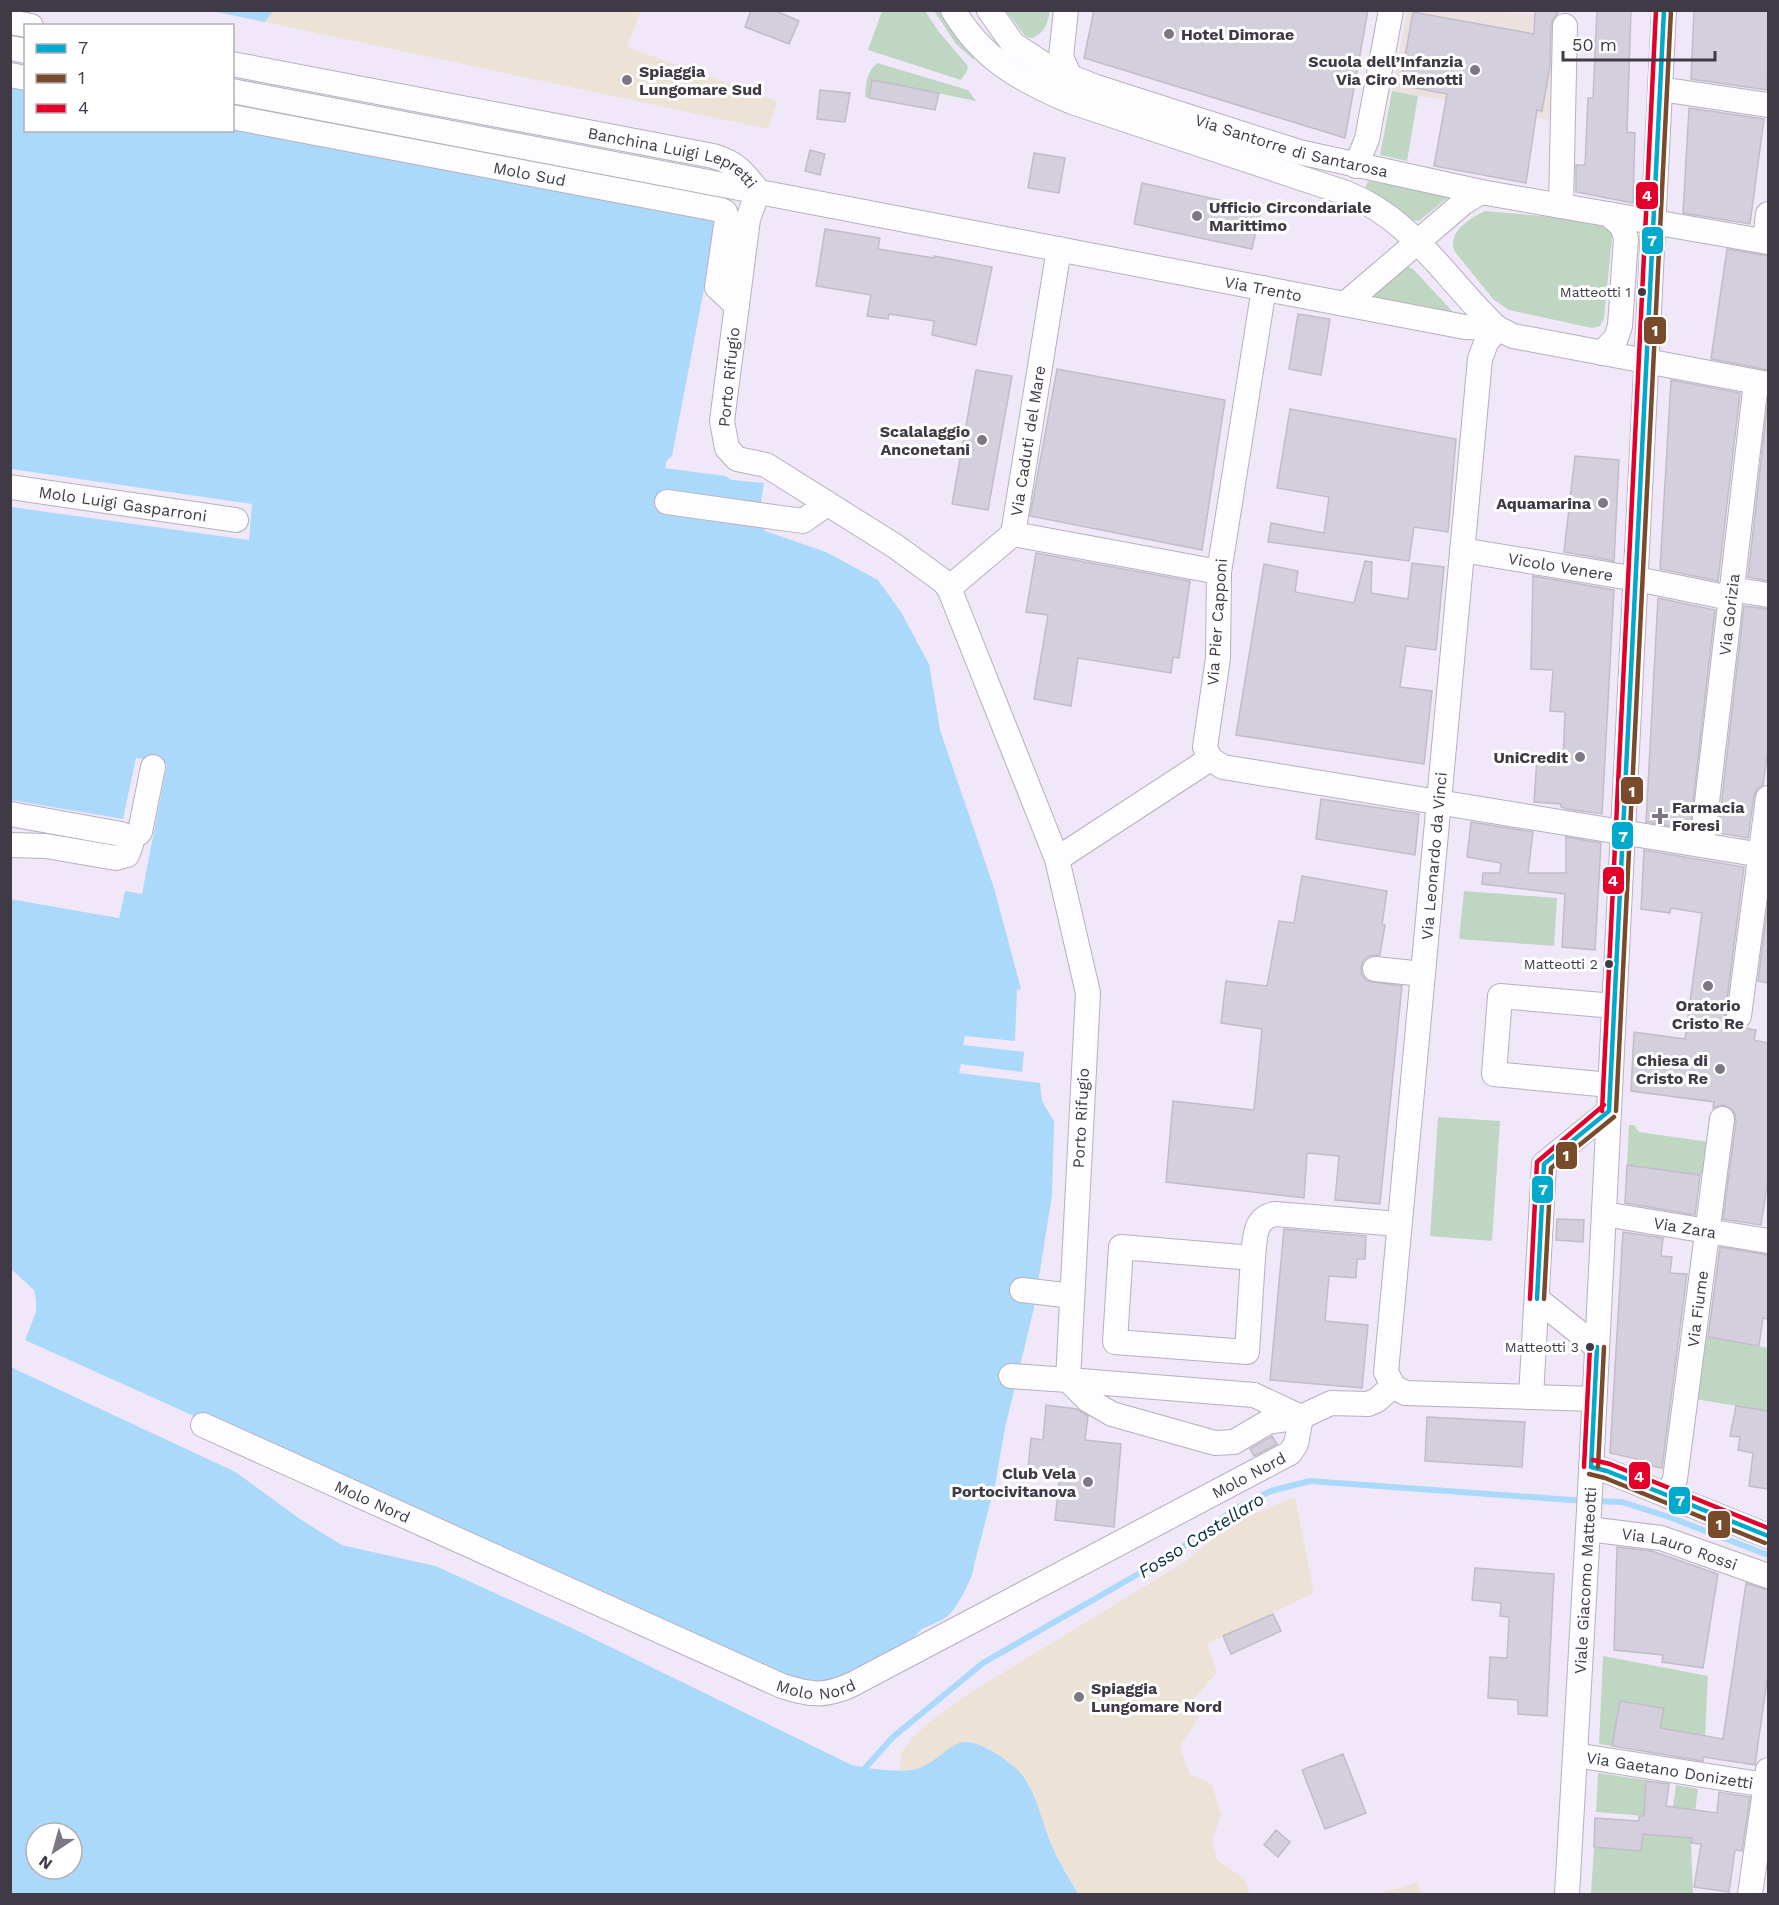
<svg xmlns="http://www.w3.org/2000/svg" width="1779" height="1905" viewBox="0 0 1779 1905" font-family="'Work Sans',sans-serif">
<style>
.education{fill:#ede1df}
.green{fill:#bfd6c3}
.sand{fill:#ece3d6}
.water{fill:#abd9fc;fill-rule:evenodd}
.pier{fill:#f0e8f9}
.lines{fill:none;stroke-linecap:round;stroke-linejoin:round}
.stream{stroke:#abd9fc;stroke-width:6}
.building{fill:#d4cfdc;stroke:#c2bcc9;stroke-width:1.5}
.minor-casing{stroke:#b6b0bd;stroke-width:26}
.minor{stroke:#fdfcfe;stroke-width:24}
.bus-1-casing{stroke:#fff;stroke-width:9}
.bus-2-casing{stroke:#fff;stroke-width:9}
.bus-3-casing{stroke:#fff;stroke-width:9}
.bus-1{stroke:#00a9ce;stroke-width:4.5}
.bus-2{stroke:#7a4b2a;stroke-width:4.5}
.bus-3{stroke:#e4002b;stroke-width:4.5}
.poi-dot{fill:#7d7785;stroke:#fff;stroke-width:2}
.bus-dot{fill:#3f3a46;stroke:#fff;stroke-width:2}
.labels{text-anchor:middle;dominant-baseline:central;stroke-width:6;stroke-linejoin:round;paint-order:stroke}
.bus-label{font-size:14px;fill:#3f3a46;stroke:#fff;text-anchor:end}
.poi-label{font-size:16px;font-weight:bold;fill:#3f3a46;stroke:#fff;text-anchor:end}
.street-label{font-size:16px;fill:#3f3a46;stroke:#fff}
.water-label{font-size:18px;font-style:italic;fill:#073045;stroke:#fff}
.line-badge{stroke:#fff;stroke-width:2}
.badge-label{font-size:16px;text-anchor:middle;font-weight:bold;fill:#fff}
</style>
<rect width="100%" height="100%" fill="#f0e8f9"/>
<path class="education" d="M1476,10L1556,15L1553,121L1392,91L1407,11Z"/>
<path class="green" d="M882,11H925L939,32L968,66L967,71L961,80L868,50Z
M934,11H940L954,33L974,56V60L956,44Z
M1006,11H1050C1047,24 1046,31 1033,38L1026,37Z
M877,63L968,90L976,101L873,80L869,98L865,97C866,83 866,73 877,63Z
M1392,91L1418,96L1407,161L1380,155Z
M1369,181L1451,195L1419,221L1411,220L1391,204L1366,192V185Z
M1485,211L1553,217L1613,228L1604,318L1600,326L1592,328L1509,310L1494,300L1455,252C1446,233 1470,218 1485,211Z
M1407,266L1413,269L1453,312L1451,318L1374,300L1376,292Z
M1464,891L1557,898L1554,946L1459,939Z
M1438,1117L1500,1121L1492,1241L1430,1236Z
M1629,1125H1634L1639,1132L1709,1142L1705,1175L1627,1165Z
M1703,1336L1768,1348V1411L1695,1399Z
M1603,1656L1708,1676L1705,1736L1660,1728L1664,1708L1620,1701L1612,1746L1599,1744Z
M1598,1773L1646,1780L1644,1816L1596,1812Z
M1676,1785L1698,1789L1691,1843L1693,1894H1591L1594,1847L1641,1851L1643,1834L1669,1836Z"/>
<path class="sand" d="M273,10L641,11L627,47L777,101L768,129L265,22Z
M1295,1497L1314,1593L1207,1644L1217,1672L1194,1699L1199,1717L1180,1746L1190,1775L1212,1784L1221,1815L1212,1841L1217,1860L1244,1878L1250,1894H1078L1053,1848L1027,1780L1007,1762L986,1747L960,1743L922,1768L900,1771L901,1753L912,1738L927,1724L965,1696L1186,1561L1229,1525Z
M1418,1882L1421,1894H1377Z"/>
<path class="water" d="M212,11L273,10V11L265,22Z
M11,82L25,85L26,130H232L233,124L718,216L672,456L667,460L665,468L725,476L732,480L764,483L758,519L765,531L826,552L878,580L901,612L929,664L940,730L994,888L1021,989L1017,990L1015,1041L965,1036L963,1045L1024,1052L1022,1072L961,1064L959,1073L1040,1083L1042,1101L1054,1121V1125L1052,1195L1034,1308L1005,1428L995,1485L974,1565C974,1576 957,1608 948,1616C937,1625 917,1626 913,1641L848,1681L787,1683L25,1340C39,1304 43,1295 10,1269L11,899L119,918L125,891L142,894L167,764L136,758L123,819L11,800V507L249,540L252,504L11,469Z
M11,1367L236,1472L300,1519L342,1545L436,1566L568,1626L852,1765C870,1769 908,1775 924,1766C936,1760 946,1749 959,1743C977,1736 1019,1766 1027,1782C1038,1801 1043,1825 1052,1846C1059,1862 1069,1878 1078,1894H11ZM36,1833H72V1869H36Z"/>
<path class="pier" d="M122,890L125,891L119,918L11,899V896L116,915Z
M11,1269L34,1290L36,1300V1312L25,1340L23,1339L33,1312V1301L31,1292L10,1273Z
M10,1364L238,1470L302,1517L343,1542L437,1564L570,1623L855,1763L852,1765L568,1626L436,1566L342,1545L300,1519L236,1472L11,1367Z"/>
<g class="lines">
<path class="stream" d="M1595,1501L1622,1502L1669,1517L1768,1555
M865,1768L893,1737L983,1663L1173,1554L1233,1510L1271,1491L1310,1481L1585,1501"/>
</g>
<path class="building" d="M751,10H774L799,21L789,44L745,27Z
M1094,10H1368L1345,138L1084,58Z
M1535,10H1560L1553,19L1551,25L1550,67L1542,111L1537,110L1526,183L1434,166L1447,94L1400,85L1413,12L1534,34Z
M1597,10H1631L1627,132L1635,133L1633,203L1576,192V165H1585L1588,98H1593Z
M1694,10H1768L1767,90L1691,79Z
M872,80L939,93L935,110L869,98Z
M820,90L850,93L845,122L817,119Z
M1689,108L1764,119L1750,224L1683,213Z
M810,150L825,154L820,175L805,171Z
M1034,153L1065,158L1059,193L1028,188Z
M1142,183L1261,209L1252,249L1134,224Z
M825,229L880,238L878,249L934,258V256L992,267L976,345L932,335L934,321L889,314L888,319L867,316L871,295L816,286Z
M1727,249L1768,256V370L1711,359Z
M1298,314L1330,319L1321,375L1289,369Z
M1057,369L1225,400L1202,550L1030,516Z
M976,370L1012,376L988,510L952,504Z
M1671,380L1740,393L1718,581L1660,569Z
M1768,398V581L1748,577Z
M1290,409L1456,439L1448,532L1414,527L1409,561L1268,542L1271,523L1324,533L1329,497L1277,488Z
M1575,456L1619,460L1614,561L1564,552Z
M1036,553L1190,581L1179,658L1173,657L1171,673L1078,658L1071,706L1034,699L1048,615L1026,612Z
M1365,561L1372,562L1371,593L1408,599L1412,563L1444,567L1436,650L1406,646L1400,687L1432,691L1424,764L1236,735L1264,564L1298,571L1295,592L1354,603Z
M1533,576L1614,590L1602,814L1567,809L1561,807V804L1534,802L1537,758L1563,760L1565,712L1550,711L1553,670L1531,669Z
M1658,598L1715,610L1690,829L1646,822Z
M1744,606L1768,609V749L1763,785L1757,789L1754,796L1748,838L1718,833Z
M1321,799L1419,814L1415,855L1316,839Z
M1471,822L1533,832L1528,873H1566V837L1601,843L1595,950L1562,947L1565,894L1482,884L1483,873H1500L1501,863L1467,857Z
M1644,850L1744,867L1725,1015L1727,1025L1737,1030L1745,1028L1756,1030L1754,1040L1768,1043V1179L1761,1225L1723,1219L1736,1121L1735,1114L1731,1108L1723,1105L1713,1108L1714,1102L1631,1091L1634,1032L1685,1039L1702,913L1671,908L1670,913L1641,909Z
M1302,876L1387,891L1382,925H1385L1380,955L1369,956L1363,961L1361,968L1362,975L1367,981L1402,986L1380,1204L1335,1200L1339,1156L1307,1153L1304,1198L1166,1182L1173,1101L1254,1110L1262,1029L1221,1023L1226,981L1267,986L1279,921L1294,923Z
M1768,902V983L1758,981Z
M1627,1165L1700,1175L1695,1215L1625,1203Z
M1557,1219L1584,1220L1583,1242L1556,1240Z
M1284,1229L1366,1236L1365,1259H1357L1356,1278L1329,1276L1325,1321L1368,1325L1362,1388L1270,1380Z
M1623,1232L1663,1238L1661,1256L1672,1257L1670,1273L1687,1274L1662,1468L1637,1463V1459L1610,1453Z
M1720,1247L1768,1255V1319L1763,1318L1759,1346L1708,1337Z
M1046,1405L1077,1409L1088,1416L1085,1440L1121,1444L1114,1527L1055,1520L1060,1473L1028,1469L1031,1438L1043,1440Z
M1736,1406L1768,1411V1489L1749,1486L1753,1453L1738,1450L1740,1437L1730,1436Z
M1427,1417L1525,1422L1522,1467L1425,1461Z
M1272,1436L1277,1444L1254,1456L1250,1449Z
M1617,1547L1652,1551L1718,1574L1703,1668L1662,1662L1663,1655L1614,1650Z
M1475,1568L1554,1574L1547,1716L1518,1714V1700L1488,1698L1490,1657L1507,1658L1509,1617L1500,1616L1501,1603L1472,1600Z
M1746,1583L1768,1590V1674L1755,1765L1703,1757V1761L1612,1746L1620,1701L1664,1708L1660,1728L1723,1739Z
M1273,1614L1281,1631L1231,1654L1223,1636Z
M1343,1754L1366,1813L1325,1829L1302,1770Z
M1646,1781L1669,1784L1666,1806L1717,1813L1719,1792L1750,1797L1742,1851L1735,1850L1729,1892L1694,1887L1701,1844L1691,1843L1692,1838L1643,1834L1641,1851L1594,1847L1595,1818L1639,1821V1816H1644Z
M1276,1830L1290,1842L1278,1857L1264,1845Z"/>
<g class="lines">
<g class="minor-casing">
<g id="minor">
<path d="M953,10C983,60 1020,80 1072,102L1346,193C1414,220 1446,280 1497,328"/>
<path id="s1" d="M989,10L1013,44L1051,69L1096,87L1299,152L1481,192L1768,242"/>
<path d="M1066,10L1061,57L1073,83"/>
<path d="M10,22L31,26"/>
<path d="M10,48L26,51"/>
<path id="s2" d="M232,64L713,156C737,163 743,172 758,191"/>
<path d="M10,75L26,78"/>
<path d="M1660,89L1768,105"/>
<path id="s3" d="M232,91L1465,327L1497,328L1513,336L1768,384"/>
<path id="s4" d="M232,117L721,210L725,212L727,219L717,287L737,306"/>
<path d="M1356,166L1367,139L1391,10"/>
<path d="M758,191L748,219L722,421L727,448L737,459L766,465L895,546L943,581L949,588L1057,859L1088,993L1068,1380L1011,1376"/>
<path d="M1561,206L1565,26"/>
<path d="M1765,241L1768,214"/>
<path d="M1059,249L1013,534L1219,572"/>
<path d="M1264,288L1219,572L1218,658L1205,747L1210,759L1223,767L1768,856"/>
<path d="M1345,304L1463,203L1481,192"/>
<path d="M1497,328L1486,343L1480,359L1386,1372L1393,1386L1405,1393L1594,1399"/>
<path d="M1602,353L1616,338L1620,326L1626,238L1622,226L1608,214"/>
<path id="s5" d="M10,487L236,520"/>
<path d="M667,502L803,521L827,504"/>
<path id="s6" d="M1462,550L1637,579L1730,598"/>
<path d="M949,588L1013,534"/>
<path d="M1731,589L1768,595"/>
<path d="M10,814L121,834L128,837L131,845L127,855L116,858L46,846L10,845"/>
<path d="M130,840L140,832L153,767"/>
<path id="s7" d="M1702,845L1756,382"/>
<path d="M1057,859L1210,759"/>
<path d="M1375,969L1423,974"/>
<path d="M1739,1016L1768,798"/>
<path d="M1610,1085L1494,1074L1500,996L1614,1006"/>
<path id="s8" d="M1604,1214L1768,1241"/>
<path d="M1121,1247L1253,1258L1247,1352L1115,1342Z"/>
<path d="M1253,1258C1255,1240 1253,1218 1275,1214L1399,1224"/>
<path d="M1022,1290L1072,1296"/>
<path d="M1537,1299L1597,1347"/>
<path d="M1068,1380L1254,1395L1301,1417L1268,1422L1234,1442L1215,1443L1112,1414L1088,1400Z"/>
<path d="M1531,1397L1544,1164L1609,1111"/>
<path id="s9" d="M203,1425L782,1686C810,1695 824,1697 851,1685L1290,1453L1296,1444L1301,1417L1331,1403L1368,1404L1377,1400L1393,1386"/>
<path d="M1591,1467L1607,1471L1768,1536"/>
<path id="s10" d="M1668,1496L1675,1479L1722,1119"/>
<path id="s11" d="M1588,1529L1661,1538L1768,1576"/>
<path id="s12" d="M1575,1755L1766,1785"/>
<path id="s13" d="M1567,1894L1589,1511L1664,10"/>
<path d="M1750,1894L1768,1770"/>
</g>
</g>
<use href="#minor" class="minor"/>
<g class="bus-1-casing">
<path id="bus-1" d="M1609,1111L1664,10
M1537,1299L1544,1164L1609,1111
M1591,1467L1607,1471L1768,1536
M1591,1467L1597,1347"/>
</g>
<g class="bus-2-casing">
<path id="bus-2" d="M1616,1111L1671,10
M1544,1299L1551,1168L1614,1117
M1598,1467L1604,1347
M1589,1474L1605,1478L1765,1543"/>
</g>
<g class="bus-3-casing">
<path id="bus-3" d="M1602,1111L1656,10
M1530,1299L1537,1162L1604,1105
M1593,1460L1610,1464L1768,1528
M1584,1467L1590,1347"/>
</g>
<use href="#bus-1" class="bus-1"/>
<use href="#bus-2" class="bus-2"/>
<use href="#bus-3" class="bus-3"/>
</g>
<g class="poi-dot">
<circle cx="1169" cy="34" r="6"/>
<circle cx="1475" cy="70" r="6"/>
<circle cx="627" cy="80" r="6"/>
<circle cx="1197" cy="216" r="6"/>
<circle cx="982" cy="440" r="6"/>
<circle cx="1603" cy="503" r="6"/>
<circle cx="1580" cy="757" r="6"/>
<path d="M1657 807h6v6h6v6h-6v6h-6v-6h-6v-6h6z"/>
<circle cx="1708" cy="986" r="6"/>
<circle cx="1720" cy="1069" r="6"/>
<circle cx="1088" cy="1482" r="6"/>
<circle cx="1079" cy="1697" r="6"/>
</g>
<g class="bus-dot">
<circle cx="1642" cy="292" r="5"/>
<circle cx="1609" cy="964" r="5"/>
<circle cx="1590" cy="1347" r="5"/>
</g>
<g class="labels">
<g class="bus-label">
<text x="1631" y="292">Matteotti 1</text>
<text x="1598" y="964">Matteotti 2</text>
<text x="1579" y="1347">Matteotti 3</text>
</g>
<g class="poi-label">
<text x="1181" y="34" text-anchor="start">Hotel Dimorae</text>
<text x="1463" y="61">Scuola dell’Infanzia<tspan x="1463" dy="18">Via Ciro Menotti</tspan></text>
<text x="639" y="71" text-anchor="start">Spiaggia<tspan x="639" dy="18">Lungomare Sud</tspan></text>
<text x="1209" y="207" text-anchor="start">Ufficio Circondariale<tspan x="1209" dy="18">Marittimo</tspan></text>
<text x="970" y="431">Scalalaggio<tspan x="970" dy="18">Anconetani</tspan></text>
<text x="1591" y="503">Aquamarina</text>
<text x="1568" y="757">UniCredit</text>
<text x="1672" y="807" text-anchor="start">Farmacia<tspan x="1672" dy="18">Foresi</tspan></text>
<text x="1708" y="1005" text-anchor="middle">Oratorio<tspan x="1708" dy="18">Cristo Re</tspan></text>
<text x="1708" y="1060">Chiesa di<tspan x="1708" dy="18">Cristo Re</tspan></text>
<text x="1076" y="1473">Club Vela<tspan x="1076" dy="18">Portocivitanova</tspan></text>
<text x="1091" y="1688" text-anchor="start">Spiaggia<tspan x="1091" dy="18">Lungomare Nord</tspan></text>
</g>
<g class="street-label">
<text stroke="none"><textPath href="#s1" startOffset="340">Via Santorre di Santarosa</textPath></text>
<text stroke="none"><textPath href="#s2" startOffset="452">Banchina Luigi Lepretti</textPath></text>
<text stroke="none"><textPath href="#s4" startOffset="303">Molo Sud</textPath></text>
<text stroke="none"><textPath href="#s3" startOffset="1050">Via Trento</textPath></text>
<text transform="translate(729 377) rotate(-84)">Porto Rifugio</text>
<text transform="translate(1028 441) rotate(-81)">Via Caduti del Mare</text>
<text stroke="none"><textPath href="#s5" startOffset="114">Molo Luigi Gasparroni</textPath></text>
<text stroke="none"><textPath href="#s6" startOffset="100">Vicolo Venere</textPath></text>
<text stroke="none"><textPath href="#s7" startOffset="232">Via Gorizia</textPath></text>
<text transform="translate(1217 622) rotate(-86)">Via Pier Capponi</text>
<text transform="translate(1434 856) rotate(-85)">Via Leonardo da Vinci</text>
<text transform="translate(1081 1118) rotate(-87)">Porto Rifugio</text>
<text stroke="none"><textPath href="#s8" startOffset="82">Via Zara</textPath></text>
<text stroke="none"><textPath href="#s10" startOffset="190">Via Fiume</textPath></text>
<text stroke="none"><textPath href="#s9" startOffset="1156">Molo Nord</textPath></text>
<text stroke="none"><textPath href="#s9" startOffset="186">Molo Nord</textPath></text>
<text stroke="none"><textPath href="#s11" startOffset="94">Via Lauro Rossi</textPath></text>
<text stroke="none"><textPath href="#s13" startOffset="314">Viale Giacomo Matteotti</textPath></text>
<text stroke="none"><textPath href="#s9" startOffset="670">Molo Nord</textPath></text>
<text stroke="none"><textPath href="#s12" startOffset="96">Via Gaetano Donizetti</textPath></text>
</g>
<g class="water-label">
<text transform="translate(1201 1535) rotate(-32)">Fosso Castellaro</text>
</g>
</g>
<g class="line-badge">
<rect x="1635" y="181" width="24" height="29" rx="6" fill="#e4002b"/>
<rect x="1641" y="226" width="23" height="29" rx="6" fill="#00a9ce"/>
<rect x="1643" y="316" width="24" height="29" rx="6" fill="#7a4b2a"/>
<rect x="1620" y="776" width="24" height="29" rx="6" fill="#7a4b2a"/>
<rect x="1611" y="821" width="23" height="29" rx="6" fill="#00a9ce"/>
<rect x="1602" y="866" width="23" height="29" rx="6" fill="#e4002b"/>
<rect x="1555" y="1141" width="23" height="29" rx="6" fill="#7a4b2a"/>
<rect x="1531" y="1175" width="23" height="29" rx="6" fill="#00a9ce"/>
<rect x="1628" y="1461" width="23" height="29" rx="6" fill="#e4002b"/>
<rect x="1668" y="1486" width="23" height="29" rx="6" fill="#00a9ce"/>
<rect x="1707" y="1510" width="24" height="29" rx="6" fill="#7a4b2a"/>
</g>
<g class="badge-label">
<text x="1647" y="201">4</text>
<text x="1652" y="246">7</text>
<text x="1655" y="336">1</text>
<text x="1632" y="797">1</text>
<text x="1623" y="842">7</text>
<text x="1613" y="886">4</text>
<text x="1566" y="1161">1</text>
<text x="1543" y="1195">7</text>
<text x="1639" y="1482">4</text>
<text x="1680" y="1506">7</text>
<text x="1719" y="1530">1</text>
</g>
<rect width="1779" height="1905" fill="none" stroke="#3f3a46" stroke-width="24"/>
<rect x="24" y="24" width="210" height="108" fill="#ffffff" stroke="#b2b0b5" stroke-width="1.5"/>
<rect x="36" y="44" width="30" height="9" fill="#00a9ce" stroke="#b2b0b5" stroke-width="1.5"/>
<text x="78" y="54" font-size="18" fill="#3f3a46">7</text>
<rect x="36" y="74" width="30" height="9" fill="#7a4b2a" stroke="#b2b0b5" stroke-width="1.5"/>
<text x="78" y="84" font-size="18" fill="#3f3a46">1</text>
<rect x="36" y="104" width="30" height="9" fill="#e4002b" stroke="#b2b0b5" stroke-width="1.5"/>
<text x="78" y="114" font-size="18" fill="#3f3a46">4</text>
<g transform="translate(54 1851) rotate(216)"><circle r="28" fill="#ffffff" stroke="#b2b0b5" stroke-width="1.5"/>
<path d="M0-4.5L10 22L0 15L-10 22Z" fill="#7d7785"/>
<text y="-9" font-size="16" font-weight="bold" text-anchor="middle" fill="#3f3a46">N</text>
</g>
<path d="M1563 51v9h152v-9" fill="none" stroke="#3f3a46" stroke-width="3"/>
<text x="1572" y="51" font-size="18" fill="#3f3a46" stroke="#ffffff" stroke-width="4.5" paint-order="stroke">50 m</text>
</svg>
